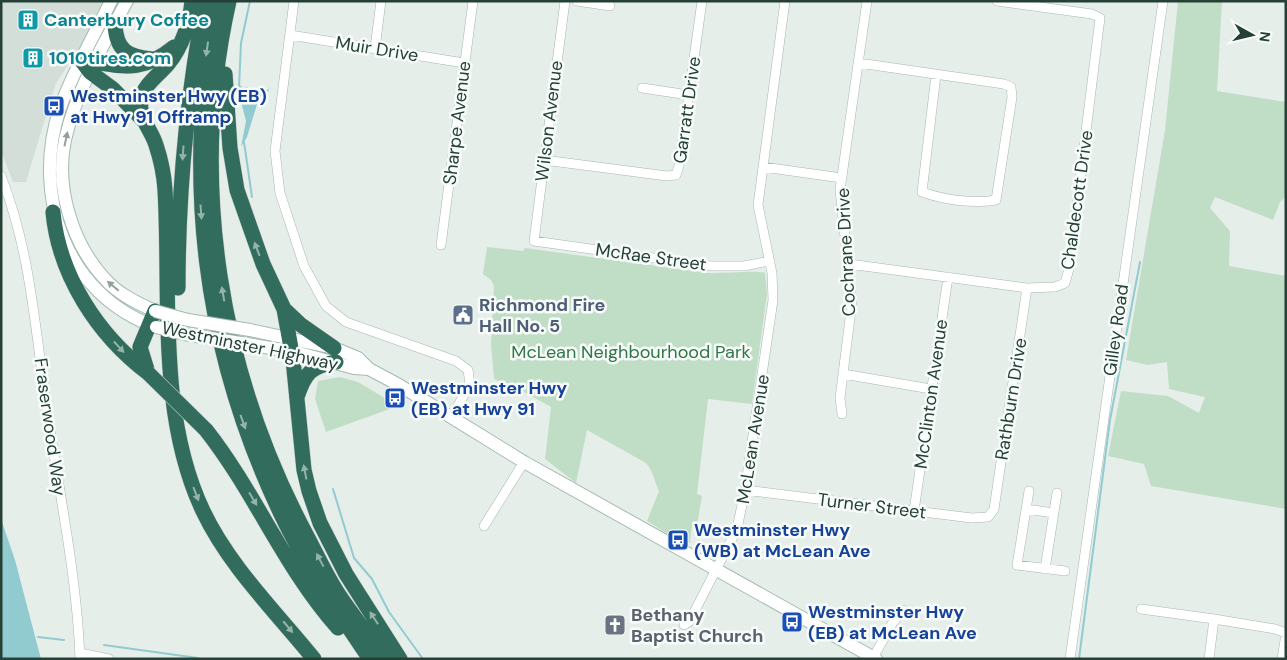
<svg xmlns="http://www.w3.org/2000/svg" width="1287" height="660" viewBox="0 0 1287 660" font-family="'DM Sans',sans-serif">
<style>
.built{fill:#d4ded9}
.green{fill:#c0dec6}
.water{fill:#91cbd0}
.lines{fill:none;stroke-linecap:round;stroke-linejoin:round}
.stream{stroke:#91cbd0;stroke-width:2}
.street-casing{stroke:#a8b6b1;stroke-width:10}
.secondary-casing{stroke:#a5bab1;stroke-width:14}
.highway-casing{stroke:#c2cac7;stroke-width:16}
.street{stroke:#fff;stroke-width:9}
.secondary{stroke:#fff;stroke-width:12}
.highway{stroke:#326c5c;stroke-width:15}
.secondary-bridge-casing{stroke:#a5bab1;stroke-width:14;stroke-linecap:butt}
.highway-bridge-casing{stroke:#c2cac7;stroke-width:16;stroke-linecap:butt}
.secondary-bridge{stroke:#fff;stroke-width:12}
.highway-bridge{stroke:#326c5c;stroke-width:15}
.oneway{fill:#94b4aa}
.oneway2{fill:#92a09b}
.labels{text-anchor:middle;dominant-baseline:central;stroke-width:5;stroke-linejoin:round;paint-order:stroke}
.culture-label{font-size:18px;font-weight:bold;fill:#0d838f;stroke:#f7fbf9;text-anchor:start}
.street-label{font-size:18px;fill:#254037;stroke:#f7fbf9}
.transit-label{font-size:18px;font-weight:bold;fill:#164399;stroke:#f7fbf9;text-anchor:start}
.service-label{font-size:18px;font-weight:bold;fill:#4e5e75;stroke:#f7fbf9;text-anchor:start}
.park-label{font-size:18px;fill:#317646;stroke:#f7fbf9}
.worship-label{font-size:18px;font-weight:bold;fill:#5b616d;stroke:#f7fbf9;text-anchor:start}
</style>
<rect width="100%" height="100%" fill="#e6eeea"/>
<path class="built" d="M1,1H106L82,45L56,83L26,182H13L1,151Z"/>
<path class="green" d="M1178,1H1222L1217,91L1286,102V196L1280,202L1273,220L1215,197L1210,208L1230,231L1229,266L1286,276V509L1151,486L1144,464L1108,456L1121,391L1168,396L1199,413L1205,397L1169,389L1167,362L1148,365L1126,360L1165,130Z
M487,247L523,251L525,248L708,273C719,274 759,270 765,273L767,294L752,404L708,399L697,494L702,496L697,525H692L690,543L675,535L671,536L647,521L659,491C654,481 654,472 646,463L587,430L576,483L545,459L551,407L519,389L494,379L491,344L494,286L491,280L483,274Z
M340,377L358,382L398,406L326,432L315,399L318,381Z"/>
<path class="water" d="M241,85L242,88L247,87L258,92L269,89L267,95L259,98L247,137L241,147L246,121L238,90Z
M1,519L15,560L41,659H1Z"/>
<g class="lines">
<path class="stream" d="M239,88L241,43L250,1
M244,142L252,197
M333,489L354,558L372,579L389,612L423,659
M38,637L64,640
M104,645L198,658
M1079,659L1110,420L1140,262"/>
<g class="street-casing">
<path id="street" d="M294,1L275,151L280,193L304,266L326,306L346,322L456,361L468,370L470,384L451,418
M565,1L534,241L711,266H744L769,261
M577,1L610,6
M290,35L464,63
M375,48L381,1
M859,63L1004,84L1011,87L1012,97L996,200C974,204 944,200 922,192L936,75
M642,88L689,95
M544,160L667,176L676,175L679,166L702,1
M763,167L842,178
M1,176C31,252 35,330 47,410C59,492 77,576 80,659
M441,245L473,1
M849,264L1027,288L1055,287L1065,283L1069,269L1100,18L1092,14L997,1
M843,374L931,389
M842,414L840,398L852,302L840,190L867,1
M745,490L972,518L988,517L994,509L1027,288
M1029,491L1017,565L1065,571
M1026,509L1054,513
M914,511L948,277
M484,526L524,462
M1045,569L1057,493
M1141,609L1214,619
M684,625L689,622L737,529L745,490L773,300L772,273L758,205L785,1
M80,653L109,659
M873,658L893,622L903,610
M1070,659L1163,1
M1209,659L1214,619L1275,629L1286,633
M1282,659L1286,634"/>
</g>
<g class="secondary-casing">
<path id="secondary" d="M111,1C94,36 73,71 60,108C31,195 65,295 156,327
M127,1C103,45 76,91 65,140C55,187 72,243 104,278C118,294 137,303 155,311
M250,330L334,348L358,358L369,369L399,385L524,462L876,659
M253,345L299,353L354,368L369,369"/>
</g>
<g class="highway-casing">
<path id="highway" d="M192,1C190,23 182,47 168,64C159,75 143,85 141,100C138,118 151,129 156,145C161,160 164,174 165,190C171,294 157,414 203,511C229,566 276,612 314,659
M215,1C184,181 202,348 281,514C305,565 338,612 370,659
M229,1C188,183 220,375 308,538C318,557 327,577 339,595C353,616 370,637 385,659
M115,24C116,50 127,57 152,59
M81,60C120,65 140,75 174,47
M81,60L90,72L113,89L143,120
M225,74L230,148L237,190L263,264L284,309L293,359L304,470L309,491L320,523L346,574L400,659
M53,212C59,276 98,335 148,373
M178,288C178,191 187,96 205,1
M284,309L301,325L334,348
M148,373L140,347L155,311
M297,397C305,373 311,366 336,362
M206,430C255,492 285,569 338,628"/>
</g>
<use href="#street" class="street"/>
<use href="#secondary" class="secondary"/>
<use href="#highway" class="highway"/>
<g class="secondary-bridge-casing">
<path id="secondary-bridge" d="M155,311L188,320L250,330
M156,327L184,334L253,345"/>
</g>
<g class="highway-bridge-casing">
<path id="highway-bridge" d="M148,373L206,430"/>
</g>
<use href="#secondary-bridge" class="secondary-bridge"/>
<use href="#highway-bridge" class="highway-bridge"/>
</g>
<defs><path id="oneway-solid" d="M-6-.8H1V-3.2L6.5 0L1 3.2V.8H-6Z" transform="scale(1.25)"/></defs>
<g class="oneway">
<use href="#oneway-solid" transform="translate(207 49) rotate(98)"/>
<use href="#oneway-solid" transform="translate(183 153) rotate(94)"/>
<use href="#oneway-solid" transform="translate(201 212) rotate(86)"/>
<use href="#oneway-solid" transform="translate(257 249) rotate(-111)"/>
<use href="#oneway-solid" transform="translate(223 294) rotate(-100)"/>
<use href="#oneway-solid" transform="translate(119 347) rotate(47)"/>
<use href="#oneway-solid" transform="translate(243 422) rotate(70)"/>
<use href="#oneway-solid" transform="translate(305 472) rotate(-101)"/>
<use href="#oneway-solid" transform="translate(196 494) rotate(69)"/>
<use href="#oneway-solid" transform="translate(253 499) rotate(59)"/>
<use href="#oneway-solid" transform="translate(320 560) rotate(-118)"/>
<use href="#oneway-solid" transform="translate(374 618) rotate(-123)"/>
<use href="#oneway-solid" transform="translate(288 627) rotate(50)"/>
</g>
<g class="oneway2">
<use href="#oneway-solid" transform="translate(66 139) rotate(-78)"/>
<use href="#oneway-solid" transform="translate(113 286) rotate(-140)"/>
</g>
<defs>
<g id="building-square" transform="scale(1.125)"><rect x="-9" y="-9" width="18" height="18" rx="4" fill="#0f9aa8" stroke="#f7fbf9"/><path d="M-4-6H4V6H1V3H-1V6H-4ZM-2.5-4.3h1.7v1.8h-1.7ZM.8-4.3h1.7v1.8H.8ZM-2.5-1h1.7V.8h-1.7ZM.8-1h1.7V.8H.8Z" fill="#fff"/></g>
<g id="bus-square" transform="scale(1.125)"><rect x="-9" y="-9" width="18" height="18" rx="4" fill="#1a4fb4" stroke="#f7fbf9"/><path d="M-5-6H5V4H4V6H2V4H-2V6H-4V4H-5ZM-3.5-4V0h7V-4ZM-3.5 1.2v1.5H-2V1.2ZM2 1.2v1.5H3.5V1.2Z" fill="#fff"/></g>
<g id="civic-square" transform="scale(1.125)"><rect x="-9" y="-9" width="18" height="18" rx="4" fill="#5c6f8a" stroke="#f7fbf9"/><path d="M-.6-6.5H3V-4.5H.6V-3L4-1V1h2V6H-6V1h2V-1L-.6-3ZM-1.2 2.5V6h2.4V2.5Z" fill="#fff"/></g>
<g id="church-square" transform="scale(1.125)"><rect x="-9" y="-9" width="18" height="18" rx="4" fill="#6b7280" stroke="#f7fbf9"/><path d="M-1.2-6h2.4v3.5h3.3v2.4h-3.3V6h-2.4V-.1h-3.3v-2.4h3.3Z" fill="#fff"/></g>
</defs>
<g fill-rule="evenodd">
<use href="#building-square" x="28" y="20"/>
<use href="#building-square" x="33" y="58"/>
<use href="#bus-square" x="54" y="106"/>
<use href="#civic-square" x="463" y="315"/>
<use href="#bus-square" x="395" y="398"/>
<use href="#bus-square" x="678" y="540"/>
<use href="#bus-square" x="792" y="622"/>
<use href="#church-square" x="615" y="625"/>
</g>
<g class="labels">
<g class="culture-label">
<text x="44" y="20">Canterbury Coffee</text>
<text x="49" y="58">1010tires.com</text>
</g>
<g class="street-label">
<text transform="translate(377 49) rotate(9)">Muir Drive</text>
<text transform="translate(687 110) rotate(-82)">Garratt Drive</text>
<text transform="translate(549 121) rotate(-83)">Wilson Avenue</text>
<text transform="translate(457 123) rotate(-83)">Sharpe Avenue</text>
<text transform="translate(1077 200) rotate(-82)">Chaldecott Drive</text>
<text transform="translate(846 252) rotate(-93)">Cochrane Drive</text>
<text transform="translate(651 257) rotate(8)">McRae Street</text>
<text transform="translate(1116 330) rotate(-82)">Gilley Road</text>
<text transform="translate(250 346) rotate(12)">Westminster Highway</text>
<text transform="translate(931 394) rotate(-82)">McClinton Avenue</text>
<text transform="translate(1011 399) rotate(-81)">Rathburn Drive</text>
<text transform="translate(50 427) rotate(82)">Fraserwood Way</text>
<text transform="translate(753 439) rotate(-81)">McLean Avenue</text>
<text transform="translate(872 506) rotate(7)">Turner Street</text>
</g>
<g class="transit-label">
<text x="70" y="96">Westminster Hwy (EB)<tspan x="70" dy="21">at Hwy 91 Offramp</tspan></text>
<text x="411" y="388">Westminster Hwy<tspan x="411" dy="21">(EB) at Hwy 91</tspan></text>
<text x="694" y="530">Westminster Hwy<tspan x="694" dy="21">(WB) at McLean Ave</tspan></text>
<text x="808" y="612">Westminster Hwy<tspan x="808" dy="21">(EB) at McLean Ave</tspan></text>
</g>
<g class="service-label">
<text x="479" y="305">Richmond Fire<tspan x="479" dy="21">Hall No. 5</tspan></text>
</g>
<g class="park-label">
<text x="631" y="352">McLean Neighbourhood Park</text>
</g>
<g class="worship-label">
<text x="631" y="615">Bethany<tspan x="631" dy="21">Baptist Church</tspan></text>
</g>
</g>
<rect width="1287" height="660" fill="none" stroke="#254037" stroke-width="5"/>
<g transform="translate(1252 35) rotate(98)" stroke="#f7fbf9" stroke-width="4" paint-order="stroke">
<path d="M0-4L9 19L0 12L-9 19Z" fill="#254037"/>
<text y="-8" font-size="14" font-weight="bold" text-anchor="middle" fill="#254037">N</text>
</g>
</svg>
